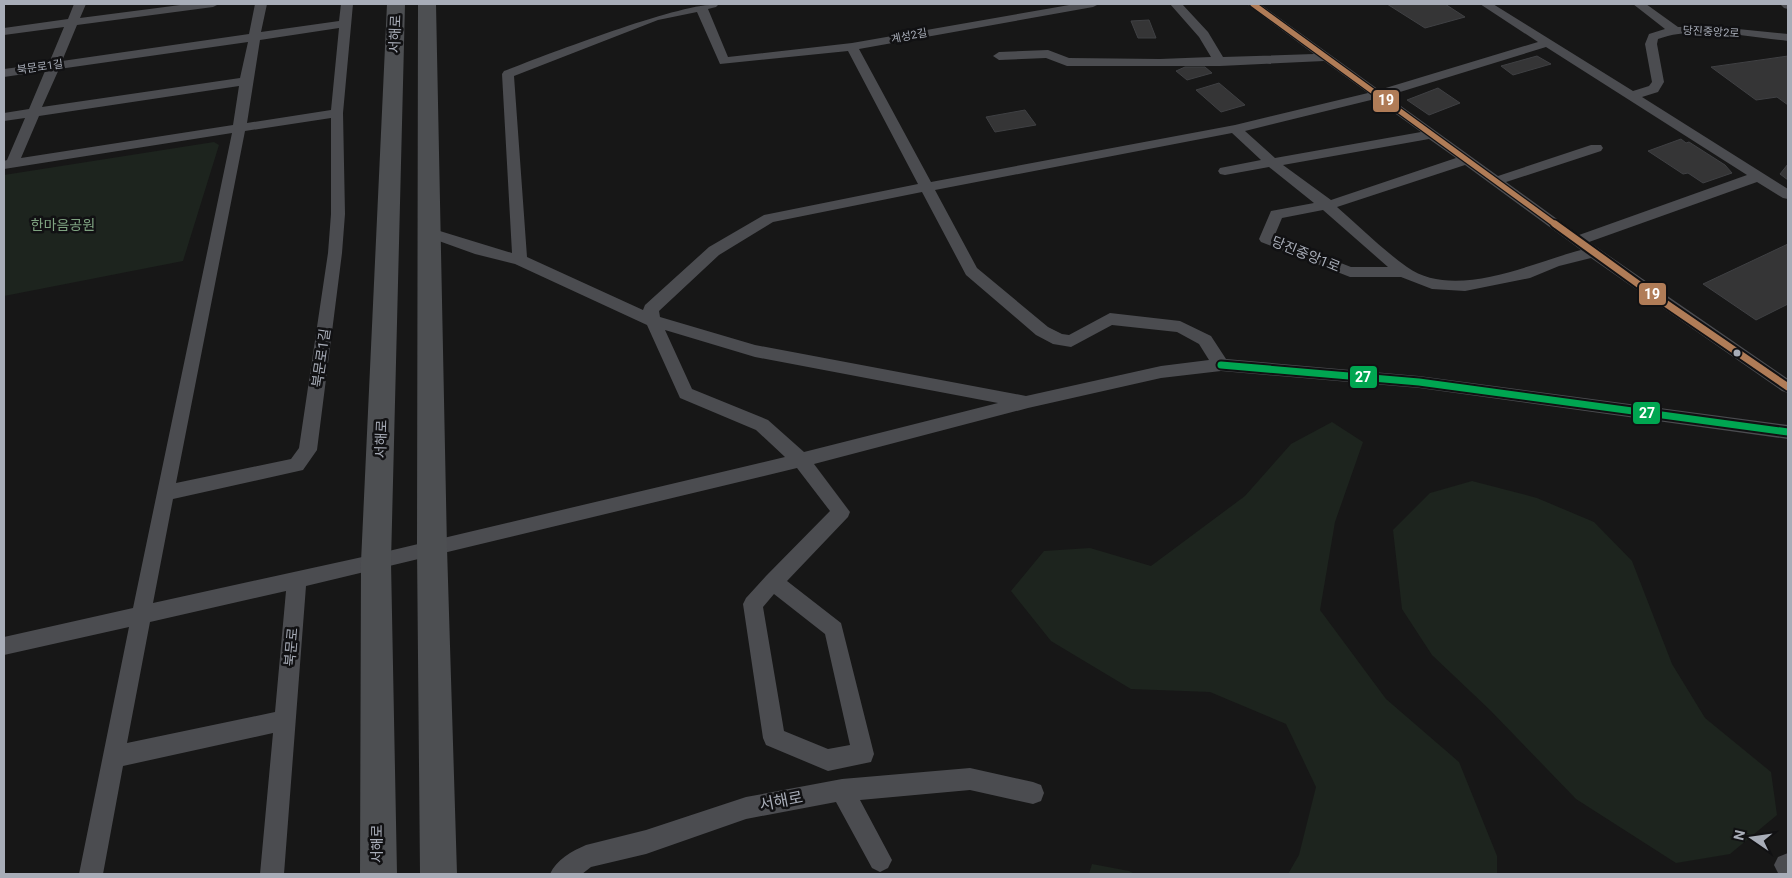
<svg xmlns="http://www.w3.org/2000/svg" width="1792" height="878" viewBox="0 0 1792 878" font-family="Roboto,'Noto Sans KR',sans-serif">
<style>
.green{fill:#1d241e}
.building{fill:#353536;stroke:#3f4043}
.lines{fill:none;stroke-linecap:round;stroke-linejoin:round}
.minor{fill:#4b4c50;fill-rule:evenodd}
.primary{fill:#4d4f52;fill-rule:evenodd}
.bus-1-far1-casing{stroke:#111113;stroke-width:8}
.bus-1-casing{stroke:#111113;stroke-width:11}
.bus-2-casing{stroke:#111113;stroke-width:11}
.bus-1-far1{stroke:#b07c57;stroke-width:5.5}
.bus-1{stroke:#b07c57;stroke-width:7}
.bus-2{stroke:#00a651;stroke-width:7}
.bus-dot{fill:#a8adb8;stroke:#111113;stroke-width:2}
.labels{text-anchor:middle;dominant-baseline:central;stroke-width:5;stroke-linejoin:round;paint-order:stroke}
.far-street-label{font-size:11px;fill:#a8adb8;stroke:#111113}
.street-label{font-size:14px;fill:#a8adb8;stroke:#111113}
.park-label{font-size:14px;fill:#7fa381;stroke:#111113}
.near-street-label{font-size:16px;fill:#a8adb8;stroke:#111113}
.line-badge{stroke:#111113;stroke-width:2}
.badge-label{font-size:14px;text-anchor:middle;font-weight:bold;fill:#fff}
</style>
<rect width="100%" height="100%" fill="#171717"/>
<path class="green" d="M214,142L219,145L183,261L4,296V175Z
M1332,422L1363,442L1335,522L1320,610L1386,699L1459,762L1497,856V874H1288L1299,855L1316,787L1286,724L1210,692L1131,689L1051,641L1011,591L1044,551L1090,548L1151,566L1245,496L1291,444Z
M1472,481L1537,498L1594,522L1632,561L1672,664L1705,718L1771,772L1777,815L1730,854L1676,863L1576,799L1490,710L1432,655L1402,609L1393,530L1430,493Z
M1092,864L1129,871L1135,874H1089Z"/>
<path class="building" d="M1387,4H1445L1465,17L1425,28Z
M1149,20L1156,38H1138L1131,21Z
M1537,56L1551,64L1513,75L1501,66Z
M1788,56V105L1777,97L1756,100L1711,67Z
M1185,67H1205L1212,73L1187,80L1176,71Z
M1219,83L1245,105L1221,112L1196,90Z
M1438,88L1460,103L1429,115L1407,100Z
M1025,110L1036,125L995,132L986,117Z
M1681,139L1686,143L1689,142L1725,165L1732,173L1703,183L1688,173L1683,174L1648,151Z
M1788,164V180L1780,174Z
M1788,244V304L1756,320L1703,284Z"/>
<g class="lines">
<path class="minor" d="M74,4H86L80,18L188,4H219L213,7L77,25L62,61L249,34L255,4H267L261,32L339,21L341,4H353L343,113L345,214L342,253L317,450L303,470L173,499L153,603L376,554L785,457L756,430L680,398L647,325L515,264L475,254L425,236L423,233L425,230L430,228L512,253L502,74L504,71C543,56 687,0 718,5L716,7L708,9L728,57L852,43L1075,4H1099L1093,7L859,49L931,182L1235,125L1368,93L1324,61L1220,66H1067L1046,58L999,60L993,56L999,52L1048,50L1069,58L1160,59L1211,57L1199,37L1170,4H1182L1208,32L1223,57L1314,54L1247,4H1260L1379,90L1538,42L1480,4H1493L1633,91L1649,86L1652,82L1645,44L1649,34L1665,29L1633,4H1646L1678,27H1718L1788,34V41C1750,37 1694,25 1658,39L1657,44L1664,82L1658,92L1642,97L1788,189V199L1783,198L1757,182L1589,242L1788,379V393L1782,391L1591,258L1559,266L1530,278L1465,291L1432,289L1401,277H1350L1261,242L1259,239L1271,211L1314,203L1269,167L1225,175L1220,174L1218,171L1220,168L1261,160L1232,133L935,190L977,268L1048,327L1062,334L1069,335L1110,313L1180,321L1211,336L1226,359L1419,376L1788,425V439L1419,388L1221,371L1161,378L1028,408L814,464L850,512L848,517L787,581L841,623L874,754L871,762L828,771L766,745L763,738L743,604L746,598L766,576L830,511L797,468L306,586L284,874H260L273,733L123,766L103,874H79L129,627L4,655V637L133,608L232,133L4,169V161L7,160L25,118L4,121V113L29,109L45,71L4,77V69L49,63L64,27L4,35V28L68,19ZM697,12L720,64L848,51L918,184L764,215L709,247L645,305L643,310L527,257L514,76L658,20ZM339,28L331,110L247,123L260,40ZM248,42L240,78L42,107L59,69ZM1546,47L1747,175L1579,235L1506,182L1601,151L1603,148L1601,145H1591L1498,176L1387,96ZM239,86L233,125L21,158L39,116ZM1375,99L1421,132L1275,158L1245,131ZM331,118V214L328,253L299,448L291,459L176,483L245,131ZM1429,139L1456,158L1331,200L1283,165ZM1465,165L1581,250C1531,263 1455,301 1407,267C1383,250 1360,227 1337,207ZM922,192L966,275L1036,335L1053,344L1071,347L1112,325L1177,332L1199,344L1209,360L1161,366L1026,396L755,345L660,317L659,311L719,255L773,222ZM1323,210L1388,267H1351L1274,237L1282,218ZM665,330L755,357L998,403L804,452L768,420L692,389ZM286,591L275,712L127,743L150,622ZM774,594L825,634L850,745L828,749L784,731L763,607Z
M1780,4H1788V9L1784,8Z
M970,768L1033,782L1041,785L1044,793L1041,801L1033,804L970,790L860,800L892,860L888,868L880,872L872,868L836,802L746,819L646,854L591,867L582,874H550C556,860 572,851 586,845L646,830L746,797L842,779Z
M1788,853V874L1778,873L1774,865L1778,857Z"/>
<path class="primary" d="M387,4H405L391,562L397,874H360L361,562Z
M418,4H436L447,548L457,874H420L417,548Z"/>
<g class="bus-1-far1-casing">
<path id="bus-1-far1" d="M1253,4L1556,225"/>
</g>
<g class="bus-1-casing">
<path id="bus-1" d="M1555,224L1652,294L1788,387"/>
</g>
<g class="bus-2-casing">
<path id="bus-2" d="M1221,365L1419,382L1788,432"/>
</g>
<use href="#bus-1-far1" class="bus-1-far1"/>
<use href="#bus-1" class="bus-1"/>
<use href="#bus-2" class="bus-2"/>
</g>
<circle class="bus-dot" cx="1737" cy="353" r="4.5"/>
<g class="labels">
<g class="far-street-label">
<text transform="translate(1711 32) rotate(3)">당진중앙2로</text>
<text transform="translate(909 36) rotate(-11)">계성2길</text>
<text transform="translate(40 67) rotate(-8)">북문로1길</text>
</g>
<g class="street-label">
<text transform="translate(395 34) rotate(-88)">서해로</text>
<text transform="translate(1306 254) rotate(22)">당진중앙1로</text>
<text transform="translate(321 358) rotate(-82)">북문로1길</text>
<text transform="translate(381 439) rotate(-88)">서해로</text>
<text transform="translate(291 647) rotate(-85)">북문로</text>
<text transform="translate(377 844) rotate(-90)">서해로</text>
</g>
<g class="park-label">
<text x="63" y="225">한마음공원</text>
</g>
<g class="near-street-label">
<text transform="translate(781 801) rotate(-11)">서해로</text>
</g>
</g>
<g class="line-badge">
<rect x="1372" y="89" width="28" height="24" rx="5" fill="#b07c57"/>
<rect x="1638" y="282" width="29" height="24" rx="5" fill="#b07c57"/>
<rect x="1349" y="365" width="29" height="24" rx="5" fill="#00a651"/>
<rect x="1632" y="401" width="29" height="24" rx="5" fill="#00a651"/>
</g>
<g class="badge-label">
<text x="1386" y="105">19</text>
<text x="1652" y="299">19</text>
<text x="1363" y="382">27</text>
<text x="1647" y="418">27</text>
</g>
<rect width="1792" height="878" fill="none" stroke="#a8adb8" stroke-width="10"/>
<g transform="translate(1752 838) rotate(283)" stroke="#111113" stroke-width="4" paint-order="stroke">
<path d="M0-4L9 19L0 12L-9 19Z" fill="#a8adb8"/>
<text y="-8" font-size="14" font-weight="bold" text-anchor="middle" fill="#a8adb8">N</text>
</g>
</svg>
